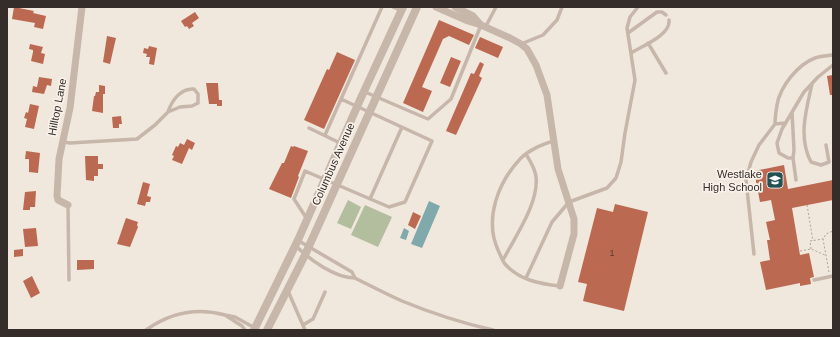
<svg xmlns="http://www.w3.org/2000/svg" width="840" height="337" viewBox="0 0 840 337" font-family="Arial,sans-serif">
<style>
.green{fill:#b3be9e}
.water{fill:#7fa9aa}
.building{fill:#bb6950}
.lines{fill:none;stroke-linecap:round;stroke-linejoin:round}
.path{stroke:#b3a194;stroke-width:1;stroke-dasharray:2 2;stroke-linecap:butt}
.service{stroke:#c7b7aa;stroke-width:3.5}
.minor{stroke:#c7b7aa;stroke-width:7}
.tertiary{stroke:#c7b7aa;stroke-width:8}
.labels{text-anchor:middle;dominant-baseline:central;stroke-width:3.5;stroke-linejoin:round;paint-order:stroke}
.number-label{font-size:9px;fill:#563c33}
.street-label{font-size:11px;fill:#352d29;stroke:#f8f1e9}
.poi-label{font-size:11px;fill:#352d29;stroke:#f8f1e9;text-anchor:end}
</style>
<rect width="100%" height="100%" fill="#f0e7dd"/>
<path class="green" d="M348,200L361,207L351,229L337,223Z
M365,205L392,217L378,247L351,235Z"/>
<path class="water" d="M429,201L440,206L422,248L411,244Z
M404,228L409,231L406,240L400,238Z"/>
<path class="building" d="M14,7L34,11L33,13L46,16L43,29L34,27L35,23L12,19Z
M195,12L199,18L192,23L194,26L189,29L187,26L185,27L181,21Z
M439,20L474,35L469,45L449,36L443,39L422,87L432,91L423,112L403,103Z
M107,36L116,38L110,64L103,62Z
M480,37L503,47L498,58L475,48Z
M30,44L43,47L41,53L45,54L43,64L31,61L33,52V50L29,49Z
M149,46L157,48L154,65L149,64L150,57H146L147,54L143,53L144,48L148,49Z
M337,52L355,60L324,129L304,120L327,69L329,70Z
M451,57L461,61L450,87L440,83Z
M480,62L484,64L479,76L482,78L456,135L446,131L471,73L474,74Z
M833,75V95H830L827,76Z
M39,77L52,79L51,86L47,85L44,94L32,92L33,86L37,87Z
M206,83H218L219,100H222V106H217V104H209Z
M99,85L105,86V94H103V113L92,111L94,96H95L96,92H99Z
M30,104L39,106L34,129L25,127L27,119L24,118L26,112L28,113Z
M121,116L122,124H119V128H113L112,117Z
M187,139L195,143L192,150L189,148L182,164L172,160L174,156L172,155L176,146L178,147L180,143L184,145Z
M291,146L293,147L294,146L308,151L298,176L299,177L291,198L269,189L282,163H284Z
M26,151L40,153L38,173L29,172V159H25Z
M85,156H98V164H103V169H98V176H94V181L86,180Z
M784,165L788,189L833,180V200L792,208L800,255L809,253L814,277L810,278L811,284L800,286V283L766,290L760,262L770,260L767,240H770L766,222L775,220L771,200L760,202L754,171Z
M143,182L150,184L147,196L151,197L150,202H146L145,206L137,204Z
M36,191L35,207H30V210H23L25,192Z
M615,204L648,212L624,311L583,301L587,284L578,282L597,208L613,212Z
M413,212L421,216L415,229L408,225Z
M126,218L138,222L137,225L138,227L130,247L117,244Z
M36,228L38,246L25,247L23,229Z
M23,249V256L14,257V250Z
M77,260H94V269L77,270Z
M32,276L40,293L31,298L23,281Z"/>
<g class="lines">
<path class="path" d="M807,205L813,241
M833,220V223
M811,249L810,241L823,239
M800,251L811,249L825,255
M829,272L823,239L826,234L833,231"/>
<path class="service" d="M393,7L401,10
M486,26L496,7
M628,33L657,12H662L666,15
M648,43L666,73
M521,44L543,35L557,20L562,7
M631,53C642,46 671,35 669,20
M812,84C806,110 798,138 811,162L821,165L829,162L826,145
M365,92L428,119L451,99L481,25
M792,112L794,150L793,158
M775,124C775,118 776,111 777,105C780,87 797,65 815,58C820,56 827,56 833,55
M309,128L340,143
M325,135L382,7
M553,141C542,145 530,149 521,158C498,182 484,219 498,250C500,254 502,260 505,264C519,280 540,284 560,286
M63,142L70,143L137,139L155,125L168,112L180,107L192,106L198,103V94L194,89C181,88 172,100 168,112
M796,180L793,158H788L779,153L777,143L782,129L804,92L818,77L833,65
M370,199L402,127
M68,205L69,280
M307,219L294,199L305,171L389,207L405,202L432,141L341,99
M299,241L352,272L355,278
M296,246C310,260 335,278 355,278C371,286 386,294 402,301C431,313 462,323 493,330
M754,254L746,180L751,162L759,145L775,124L785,123
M503,260C515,237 539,203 536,177C535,168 530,161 526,154
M526,278L552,222L569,202L607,188L616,178L621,162L625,133L635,80L627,28L630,17L638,7
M814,280L833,276
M288,291L305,330
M303,325L313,319L325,292
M146,330C171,312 196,307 225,315
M245,330L242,326L225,315L235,317L255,328"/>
<path class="minor" d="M436,7L468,21L481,25L473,16L455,7
M481,25L510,38L521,44L527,49L536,65L547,95L558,169L574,219V234L560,286
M68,205L58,200L57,196L59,159L70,108L82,7"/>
<path class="tertiary" d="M254,330L298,240L360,100L403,7
M267,330L305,255L417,7"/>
</g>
<defs>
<g id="school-square" transform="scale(0.9)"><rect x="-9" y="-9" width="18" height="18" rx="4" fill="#225053" stroke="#f8f1e9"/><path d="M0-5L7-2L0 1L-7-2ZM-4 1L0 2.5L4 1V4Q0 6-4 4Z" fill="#fff"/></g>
</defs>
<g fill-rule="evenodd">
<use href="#school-square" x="775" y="180"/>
</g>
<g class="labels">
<g class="number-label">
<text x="612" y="253">1</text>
</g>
<g class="street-label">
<text transform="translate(57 107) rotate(-79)">Hilltop Lane</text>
<text transform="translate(333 164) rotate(-66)">Columbus Avenue</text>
</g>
<g class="poi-label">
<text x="762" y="174">Westlake<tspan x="762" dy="13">High School</tspan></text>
</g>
</g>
<rect width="840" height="337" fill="none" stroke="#352d29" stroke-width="16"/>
</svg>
